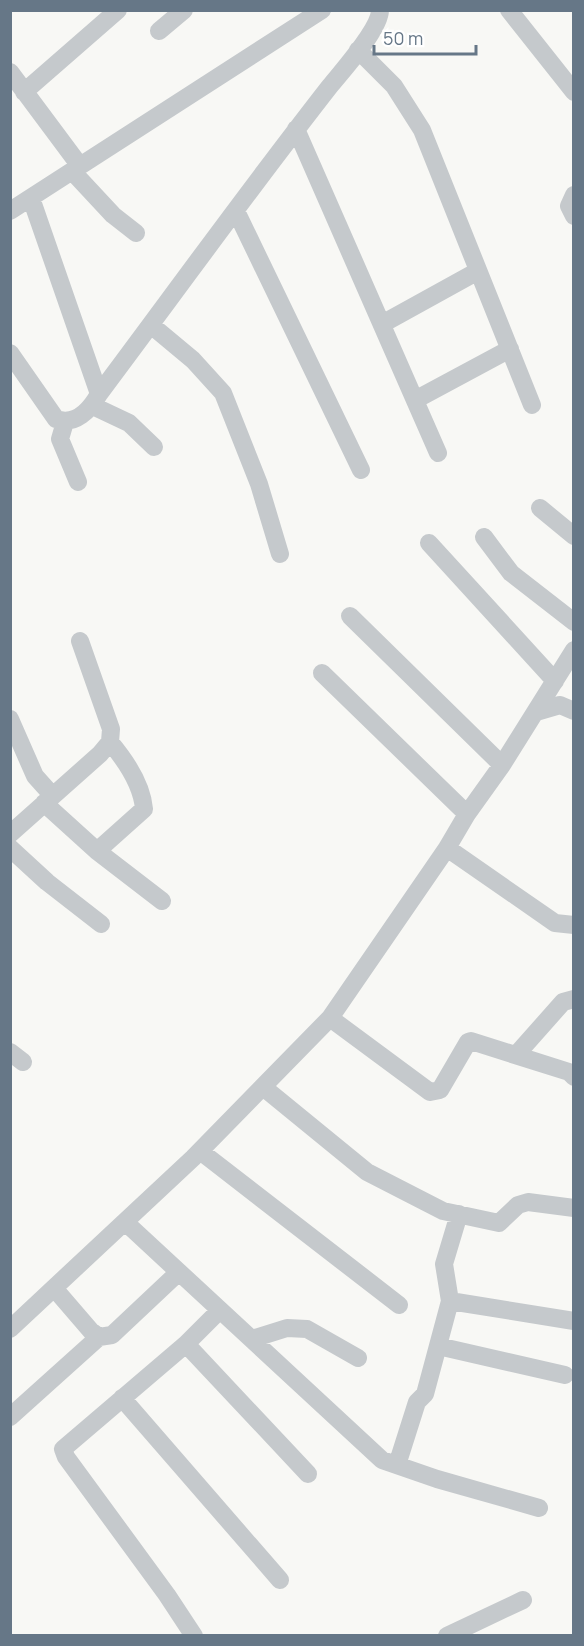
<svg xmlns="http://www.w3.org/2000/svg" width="584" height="1646" viewBox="0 0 584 1646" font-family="Manrope,sans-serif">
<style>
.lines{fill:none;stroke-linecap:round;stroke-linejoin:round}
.minor{stroke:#c5c9cc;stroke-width:18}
</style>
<rect width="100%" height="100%" fill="#f8f8f5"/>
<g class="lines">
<path class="minor" d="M509,10L574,92
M159,31L184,10
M358,50L394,86L422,130L532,405
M10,72L80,166
M24,92L118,10
M296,129L438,453
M72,171L113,215L136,233
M574,195L569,206L574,216
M31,198L99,394
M10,211L322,10
M236,211L361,470
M382,324L478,271
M151,325L193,360L223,393L259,484L280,554
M10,353L56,419C75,426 90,410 99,394C176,291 251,187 330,86C343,70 380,29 380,10
M415,400L510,349
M93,406L129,423L154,447
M65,422L60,439L78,482
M540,508L574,536
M484,537L511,573L574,622
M429,543L555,681
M350,616L502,765
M322,673L467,814
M536,712L560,705L574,711
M10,719L35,776L52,795
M44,803L97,851L162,901
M10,834L100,754L110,742L111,729L80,641
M10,848L47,882L101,924
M447,848L555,923L574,925
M97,851L144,809C142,784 126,761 110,742
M330,1018L430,1092L440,1090L468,1042L471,1041L569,1072L574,1077
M10,1052L23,1062
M516,1055L563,1002L574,999
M263,1087L367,1172L443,1211L499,1223L518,1205L528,1202L574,1208
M200,1151L399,1305
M125,1222L382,1460L437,1479L539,1508
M54,1288L91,1331L99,1337L112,1335L179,1272
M450,1301L574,1321
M220,1310L186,1344L308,1474
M10,1329L193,1158L330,1018L447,848L467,814L502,765L574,650
M252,1339L287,1328L307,1329L358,1358
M186,1344L63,1449L66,1457L167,1595L194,1636
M438,1346L565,1375
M122,1398L280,1580
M10,1417L99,1337
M397,1465L417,1402L425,1394L450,1301L444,1264L459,1214
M447,1636L523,1600"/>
</g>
<rect width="584" height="1646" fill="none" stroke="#667787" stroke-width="24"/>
<path d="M374 45v9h102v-9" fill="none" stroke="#667787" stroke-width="3"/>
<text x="383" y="45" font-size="18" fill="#667787" stroke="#ffffff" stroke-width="4.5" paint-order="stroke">50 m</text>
</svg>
